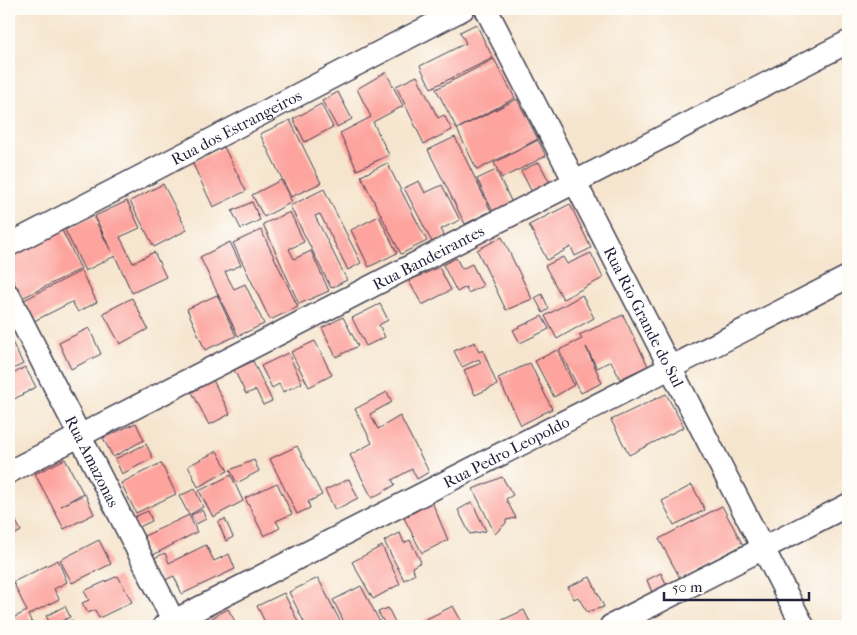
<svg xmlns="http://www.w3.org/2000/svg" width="857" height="635" viewBox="0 0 857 635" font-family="'IM FELL French Canon',serif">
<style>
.building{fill:#fda49f}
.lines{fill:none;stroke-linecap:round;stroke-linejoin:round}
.minor-casing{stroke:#423f51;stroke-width:25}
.minor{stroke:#fff;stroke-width:22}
.labels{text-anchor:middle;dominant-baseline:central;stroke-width:5;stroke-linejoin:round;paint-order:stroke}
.street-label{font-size:16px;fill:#22223b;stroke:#fdfcf7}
</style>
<rect width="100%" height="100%" fill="#fdfcf7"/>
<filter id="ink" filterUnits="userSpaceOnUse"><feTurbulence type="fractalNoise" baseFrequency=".02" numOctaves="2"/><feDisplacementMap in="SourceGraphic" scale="10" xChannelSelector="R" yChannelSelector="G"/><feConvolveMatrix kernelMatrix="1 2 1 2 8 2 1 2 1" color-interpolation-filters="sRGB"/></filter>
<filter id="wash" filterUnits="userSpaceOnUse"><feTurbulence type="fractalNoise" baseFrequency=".0096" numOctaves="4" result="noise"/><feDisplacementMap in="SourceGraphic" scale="20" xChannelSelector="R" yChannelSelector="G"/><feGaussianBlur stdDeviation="1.12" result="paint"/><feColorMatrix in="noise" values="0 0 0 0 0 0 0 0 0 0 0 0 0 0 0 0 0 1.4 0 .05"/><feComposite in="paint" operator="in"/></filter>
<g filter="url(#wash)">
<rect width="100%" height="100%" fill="#f6e5ce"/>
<g id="blocks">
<path class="building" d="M476,24L493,58L431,88L420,66L466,43L460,32Z
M494,59L515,98L457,129L436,89Z
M386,72L403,106L373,122L389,155L357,170L340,133L371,117L357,89Z
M417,76L438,118L444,115L452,130L424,144L396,86Z
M338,92L352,119L337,127L322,101Z
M517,99L538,139L477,170L457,129Z
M321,104L333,127L305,142L293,119Z
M290,120L321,183L291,197L260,134Z
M455,137L491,211L465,224L428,150Z
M538,140L546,156L502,178L494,163Z
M224,147L246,191L213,207L192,162Z
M539,162L553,189L535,198L521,171Z
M387,163L427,241L401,254L361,176Z
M496,170L513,205L494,214L477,179Z
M281,180L292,202L264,217L252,195Z
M419,181L425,193L442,185L460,220L441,229L445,237L433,244L404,188Z
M163,184L187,230L154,247L130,201Z
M324,189L361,263L348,270L320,214L315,216L347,280L331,288L290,206Z
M127,201L140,228L120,237L133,263L154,252L166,277L132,293L115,256L85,271L65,230L93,216L111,251L95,216Z
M252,202L260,220L241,229L232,211Z
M570,204L591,248L575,256L571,247L547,260L529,225Z
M290,212L304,242L289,249L294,259L311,251L329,291L299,304L263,224Z
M379,216L397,253L369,267L351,230Z
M62,230L81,269L22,298L9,272V256Z
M261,230L298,307L270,320L233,243Z
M502,237L532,299L506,310L477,250Z
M230,242L241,265L225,272L234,289L245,284L264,324L238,336L200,257Z
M591,253L603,278L563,299L545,266L563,257L567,264Z
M456,258L462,269L472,264L483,286L468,293L466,287L457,292L443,265Z
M439,267L451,290L422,305L409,281Z
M81,271L97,302L78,312L72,302L34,321L24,300Z
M542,294L549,309L543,313L535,298Z
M217,295L236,336L205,350L187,309Z
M582,295L594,318L557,339L545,316Z
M132,298L148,329L120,344L103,313Z
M380,304L388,320L379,325L385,337L366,346L352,318Z
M623,315L648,366L620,379L611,361L597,368L586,347L602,383L581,393L559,350L582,339L579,335Z
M542,316L549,329L520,343L513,330Z
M343,317L358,346L336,357L322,328Z
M89,328L101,354L71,369L59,343Z
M9,336L23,364L9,371Z
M315,341L332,375L309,387L291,352Z
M475,342L479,352L483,350L497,385L475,395L464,370L481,363L479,359L462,367L454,351Z
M557,350L574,385L554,397L535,361Z
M288,353L302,383L283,392L279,384L272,388L261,366Z
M253,361L272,401L263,405L256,390L246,394L234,370Z
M530,363L552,409L521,425L498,378Z
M25,367L36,387L9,402V376Z
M213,380L230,414L209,425L192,392Z
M387,392L392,402L370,414L378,429L400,416L429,472L417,479L412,469L392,480L395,485L372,498L350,455L372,443L355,409Z
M666,394L684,427L629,455L611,420Z
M136,423L144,440L113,457L103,438Z
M146,444L153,458L122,474L115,459Z
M297,446L322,495L308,502L310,508L297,514L270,459Z
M217,451L228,471L198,487L188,466Z
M65,459L83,493L61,506L85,494L94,514L64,529L35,474Z
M254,460L259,471L237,483L230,470Z
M161,463L176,494L136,513L121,483Z
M231,475L243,501L213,517L199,491Z
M502,477L513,495L506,499L516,518L506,520V523L495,534L473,489Z
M349,479L358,498L335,510L325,490Z
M277,483L292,514L276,521L280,528L264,536L245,498Z
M692,485L705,510L674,525L662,501Z
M195,489L203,507L189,515L179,496Z
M432,502L448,540L422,553L404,518Z
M472,502L486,531L470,534L458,510Z
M722,506L743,545L680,578L659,539Z
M9,508L21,531L9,538Z
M202,510L206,519L196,524L191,515Z
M148,511L152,521L137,528L132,518Z
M189,515L197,532L151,556L142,537Z
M225,519L233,537L226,541L218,522Z
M400,533L404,543L410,540L421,562L412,567L415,574L404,580L384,541Z
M99,540L111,564L72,583L60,560Z
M206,545L214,561L229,554L235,569L182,594L174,576L161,582L152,559L165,553L169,563Z
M382,546L400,584L373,599L352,562Z
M58,560L67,582L54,589L59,599L28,615L34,626H9V620L27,611L13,582Z
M661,573L668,588L653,595L647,580Z
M118,576L132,602L99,618L95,610L88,613L82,603L89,600L84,591Z
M590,577L604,607L587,612L578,597L574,599L568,587Z
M318,578L342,625L339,626H306L289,592Z
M361,586L381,624L378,626H346L333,600Z
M284,593L300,626H267L257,606Z
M65,606L70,617L52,626L46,616Z
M453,606L464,626H425L422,621Z
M388,608L397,626H386L378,612Z
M228,609L236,623L230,626H214L210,619Z
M524,610L532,626H500L498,622Z
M208,619L211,626H193Z
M72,620L75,626H63L62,625Z"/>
</g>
</g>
<g filter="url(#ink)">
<use href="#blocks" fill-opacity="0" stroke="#423f51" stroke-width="1"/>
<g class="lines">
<g class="minor-casing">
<g id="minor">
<path id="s1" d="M486,9L803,626"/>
<path id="s2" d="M9,245L463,9"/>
<path id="s3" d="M9,296L176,626"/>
<path id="s4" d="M9,472L848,42"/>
<path id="s5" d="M164,626L848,277"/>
<path d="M611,626L848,505"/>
</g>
</g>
<use href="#minor" class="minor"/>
</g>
</g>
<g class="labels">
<g class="street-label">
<text stroke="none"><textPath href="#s2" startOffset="256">Rua dos Estrangeiros</textPath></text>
<text stroke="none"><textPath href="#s4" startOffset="471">Rua Bandeirantes</textPath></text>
<text stroke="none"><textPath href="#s1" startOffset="346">Rua Rio Grande do Sul</textPath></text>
<text stroke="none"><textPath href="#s5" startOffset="384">Rua Pedro Leopoldo</textPath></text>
<text stroke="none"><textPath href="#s3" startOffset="185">Rua Amazonas</textPath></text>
</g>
</g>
<rect width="857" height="635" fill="none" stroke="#fdfcf7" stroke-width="30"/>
<path d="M664 592v8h145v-8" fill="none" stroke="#22223b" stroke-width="2.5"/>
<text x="672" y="592" font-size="15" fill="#22223b" stroke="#fdfcf7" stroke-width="4" paint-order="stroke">50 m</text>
</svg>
